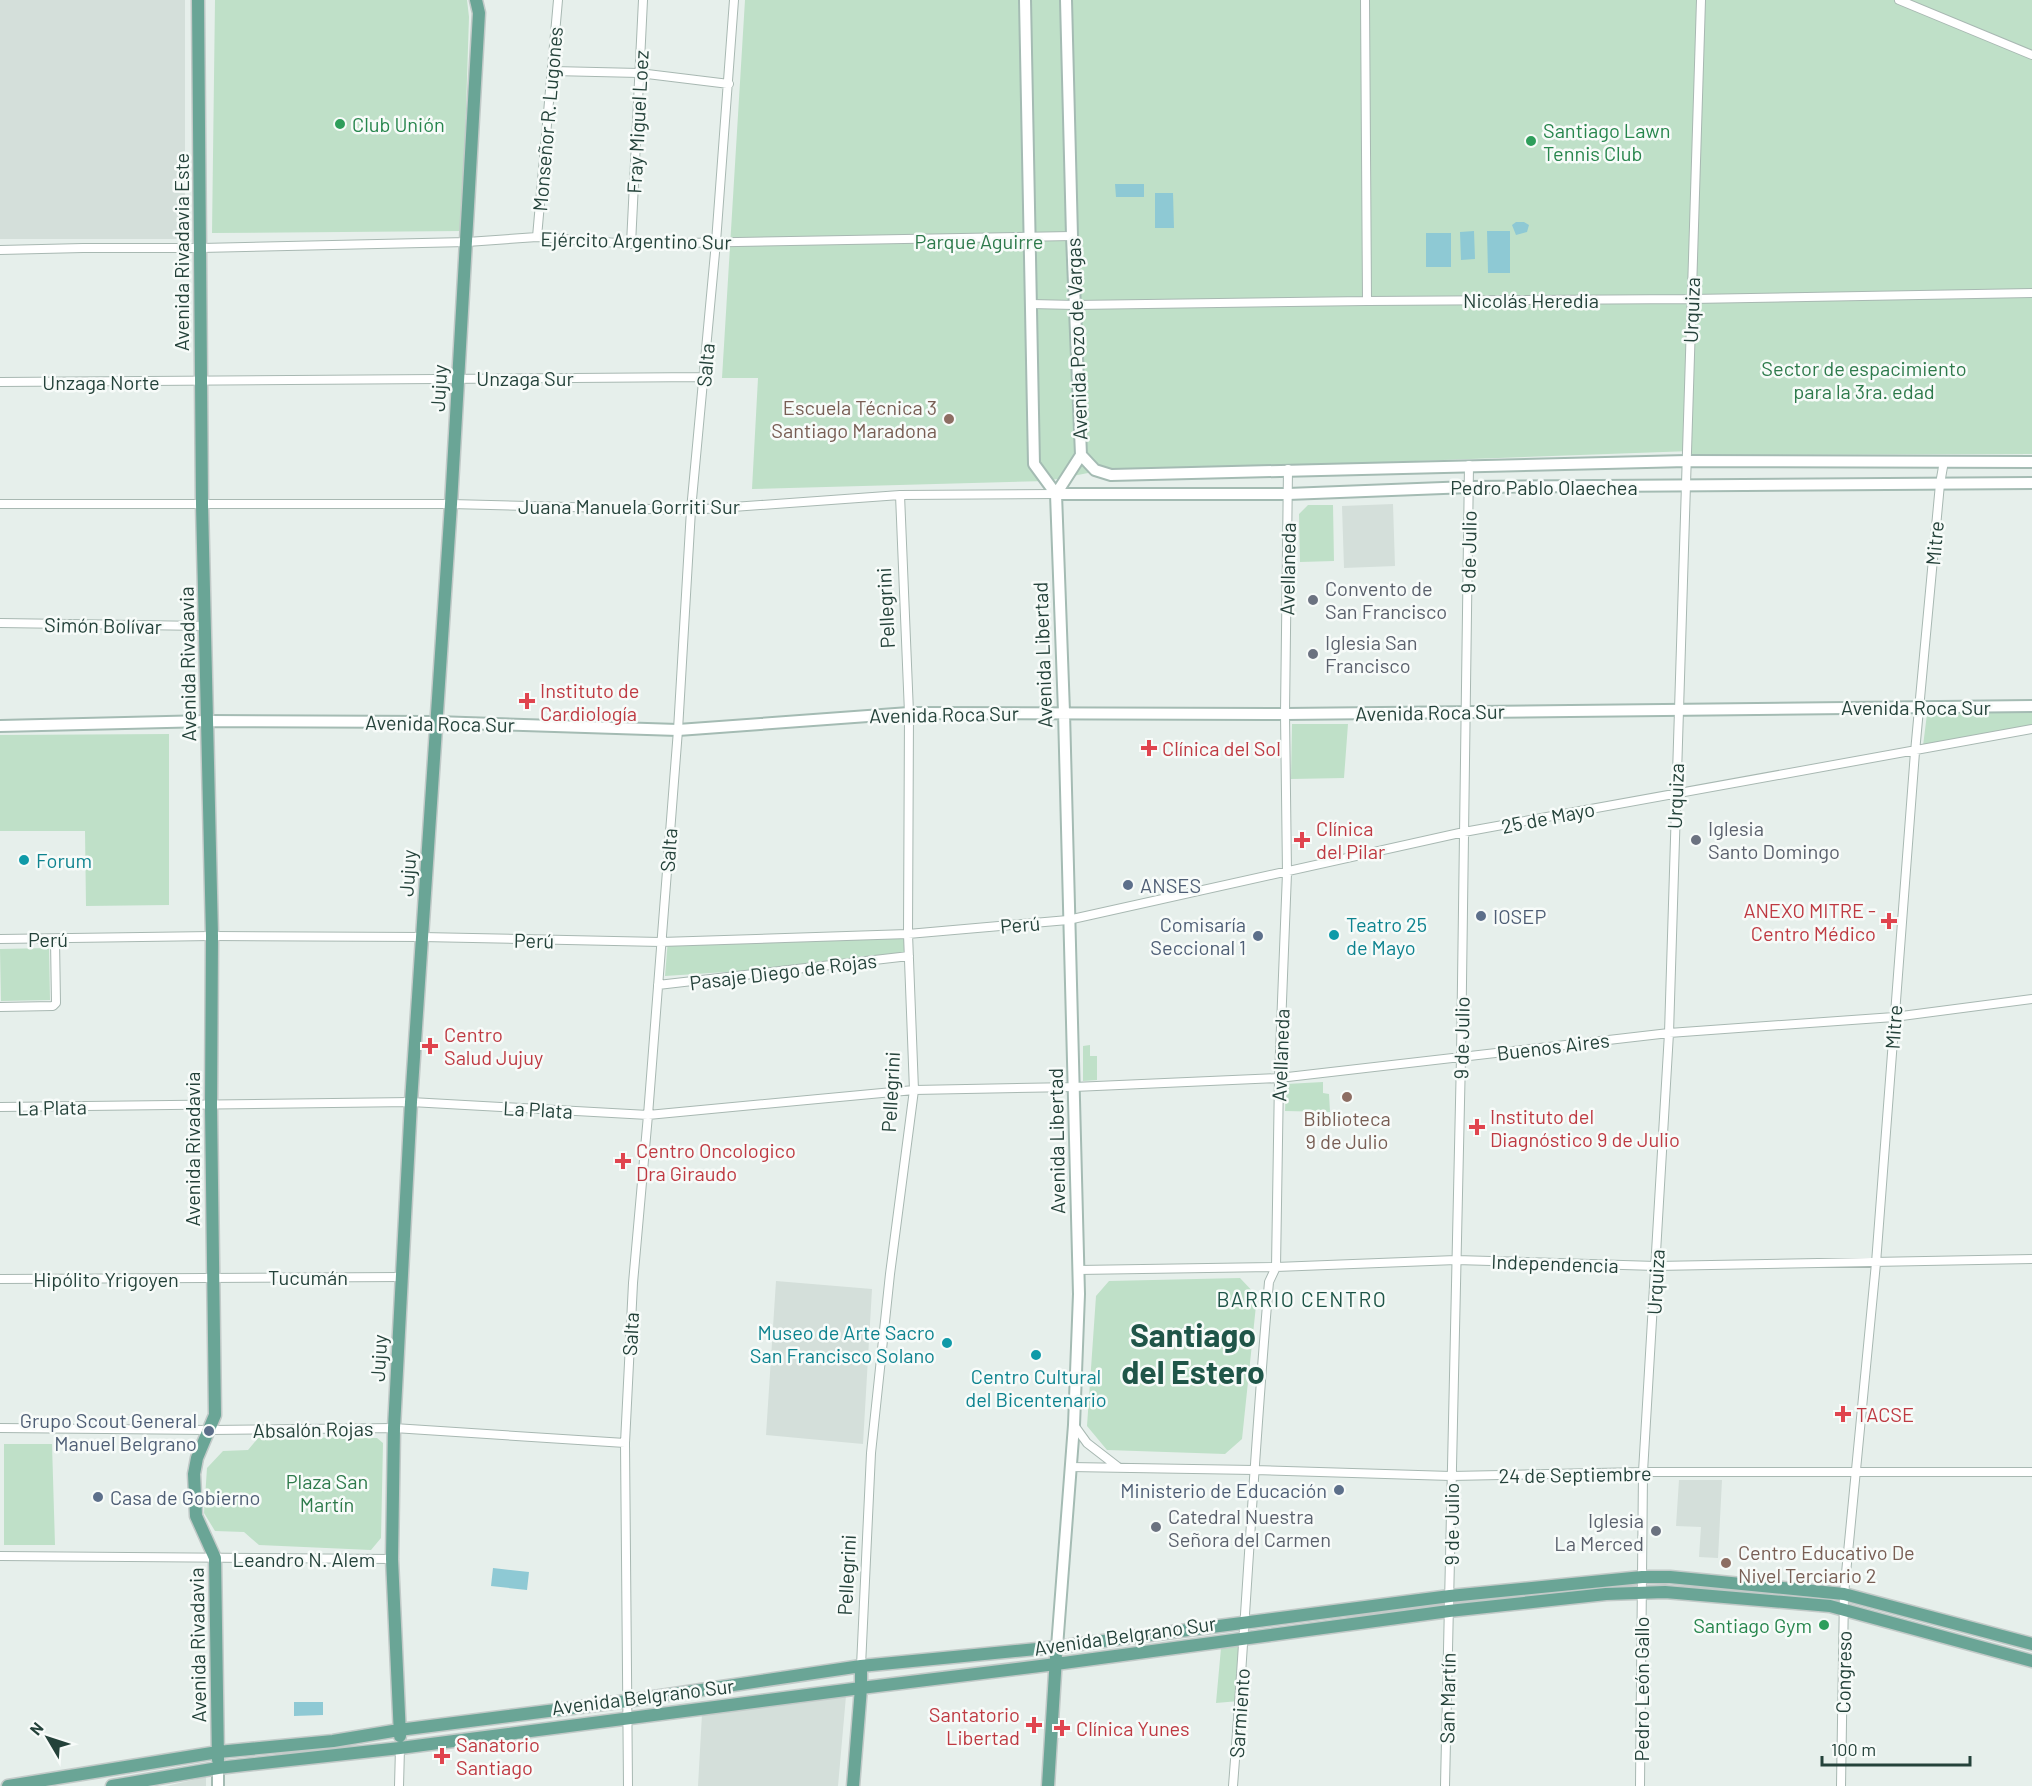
<svg xmlns="http://www.w3.org/2000/svg" width="2032" height="1786" viewBox="0 0 2032 1786" font-family="Barlow,sans-serif">
<style>
.built{fill:#d4dfda}
.green{fill:#bfe0c8}
.water{fill:#8ec9d4}
.lines{fill:none;stroke-linecap:round;stroke-linejoin:round}
.street-casing{stroke:#a8b8b2;stroke-width:10}
.secondary-casing{stroke:#a4bbb3;stroke-width:14}
.primary-casing{stroke:#c2cac8;stroke-width:15}
.street{stroke:#fff;stroke-width:8}
.secondary{stroke:#fff;stroke-width:10}
.primary{stroke:#6aa596;stroke-width:12}
.leisure-dot{fill:#2e9e5b;stroke:#f7fbf9;stroke-width:2}
.education-dot{fill:#8d6e63;stroke:#f7fbf9;stroke-width:2}
.worship-dot{fill:#6b7280;stroke:#f7fbf9;stroke-width:2}
.health-dot{fill:#e0444e;stroke:#f7fbf9;stroke-width:2}
.culture-dot{fill:#0f9aa8;stroke:#f7fbf9;stroke-width:2}
.service-dot{fill:#5c6f8a;stroke:#f7fbf9;stroke-width:2}
.labels{text-anchor:middle;dominant-baseline:central;stroke-width:5;stroke-linejoin:round;paint-order:stroke}
.street-label{font-size:20px;fill:#24423a;stroke:#f7fbf9}
.leisure-label{font-size:20px;fill:#27864d;stroke:#f7fbf9;text-anchor:start}
.park-label{font-size:20px;fill:#2d7a4b;stroke:#f7fbf9}
.education-label{font-size:20px;fill:#785e54;stroke:#f7fbf9;text-anchor:end}
.worship-label{font-size:20px;fill:#5b616d;stroke:#f7fbf9;text-anchor:start}
.health-label{font-size:20px;fill:#be3a42;stroke:#f7fbf9;text-anchor:start}
.culture-label{font-size:20px;fill:#0d838f;stroke:#f7fbf9;text-anchor:start}
.service-label{font-size:20px;fill:#4e5e75;stroke:#f7fbf9;text-anchor:start}
.neighbourhood-label{font-size:21px;letter-spacing:1.5px;fill:#1f5548;stroke:#f7fbf9}
.town-label{font-size:32px;font-weight:bold;fill:#1f5548;stroke:#f7fbf9}
</style>
<rect width="100%" height="100%" fill="#e6efeb"/>
<path class="built" d="M0,0H185V239H0Z
M1393,504L1395,566L1344,568L1342,506Z
M776,1281L872,1289L863,1444L766,1435Z
M1679,1480H1722L1718,1558L1699,1557L1701,1527L1676,1526Z
M846,1696L838,1786H698L702,1714Z
M206,1777V1786H166Z"/>
<path class="green" d="M215,0H467L469,17L462,231L212,233Z
M745,0H2032V454L1692,455L1691,451L1088,473L1047,481L752,489L758,378H722Z
M1308,505H1333L1334,561L1300,562L1299,514Z
M2032,712V725L1923,746L1927,714Z
M1292,724H1348L1344,778L1291,779Z
M169,734V905L86,906L85,831H0V735Z
M907,938L906,960L665,976L668,939Z
M49,948L50,1000L1,1001L0,949Z
M1090,1045V1056H1097V1080L1083,1081V1046Z
M1323,1082V1093L1329,1094L1330,1112L1285,1111L1286,1084Z
M1240,1278L1257,1296L1242,1439L1225,1454L1107,1450L1087,1426L1096,1296L1109,1281Z
M259,1437L377,1438L383,1443L381,1538L371,1550L259,1545L244,1532L215,1531L204,1513L207,1468L223,1451L248,1450Z
M4,1444H52L55,1545H4Z
M1242,1645L1239,1701L1216,1703L1221,1648Z"/>
<path class="water" d="M1115,184H1144V197H1116Z
M1155,193H1173L1174,228H1155Z
M1516,222H1524L1529,225L1527,232L1516,235L1512,225Z
M1474,231L1475,259L1461,260L1460,232Z
M1487,231H1510V273H1488Z
M1426,233H1451V267H1426Z
M493,1568L529,1572L527,1590L491,1586Z
M294,1702H323V1715L294,1716Z"/>
<g class="lines">
<g class="street-casing">
<path id="street" d="M1365,0L1367,301
M1899,0L2032,55
M553,71L639,73L729,84
M537,237L558,0
M631,244L643,0
M0,250L83,248H201L467,242L537,237L631,244L1072,236
M1031,304L1075,305L1367,301L1692,299L2032,293
M0,382L704,377
M0,504H451L691,510L900,495L1056,494
M0,623L205,626
M0,939L212,936L422,937L661,942L908,934L1068,920L1464,832L2032,729
M658,985L909,956
M0,1007L53,1006L56,1003L55,940
M0,1107L411,1102L648,1115L914,1090L1074,1087L1279,1078L1669,1033L1894,1017L2032,999
M1078,1270L1276,1267L1456,1260L1656,1266L2032,1259
M0,1279L403,1277
M1074,1425L1087,1443L1118,1467
M0,1428L210,1430L394,1428L625,1443
M1070,1467L1254,1470L1451,1476L1643,1472H2032
M0,1556L392,1559
M861,1666L871,1453L890,1274L914,1090L908,934L909,713L900,495
M399,1786L400,1748
M628,1786L625,1443L633,1283L648,1115L678,730L691,510L716,242L734,0
M1233,1786C1246,1618 1254,1450 1269,1282L1276,1267L1279,1078L1287,873L1285,714L1288,469
M1445,1786L1461,1057L1469,465
M1640,1786L1643,1472L1669,1033L1701,0
M1841,1786L1844,1594L1876,1263L1915,752L1940,484L1944,461"/>
</g>
<g class="secondary-casing">
<path id="secondary" d="M1025,0L1034,464L1056,494
M1081,455L1095,470L1111,475L1687,461L2032,462
M1056,494L1064,712L1079,1294L1074,1425L1057,1647
M1056,494H1288L1469,487L2032,483
M1056,494L1081,455L1072,236L1066,0
M0,726L208,721L436,722L678,730L909,713L1285,714L2032,706
M218,1768V1786"/>
</g>
<g class="primary-casing">
<path id="primary" d="M198,0L202,504L212,936L211,1106L215,1415L197,1458L194,1474L196,1516L215,1558L218,1760
M400,1736L392,1559L394,1428L411,1102L451,504L479,13L476,0
M8,1786L218,1752L333,1741L399,1730L627,1701L861,1666L1057,1647L1450,1596L1642,1577H1670L1844,1594L2032,1644
M112,1786L218,1768L400,1748L861,1688L1056,1664L1449,1611L1606,1594L1665,1592L1830,1606L2032,1661
M853,1786L861,1688V1666
M1048,1786L1056,1657"/>
</g>
<use href="#street" class="street"/>
<use href="#secondary" class="secondary"/>
<use href="#primary" class="primary"/>
</g>
<g class="leisure-dot">
<circle cx="340" cy="124" r="6"/>
<circle cx="1531" cy="141" r="6"/>
<circle cx="1824" cy="1625" r="6"/>
</g>
<g class="education-dot">
<circle cx="949" cy="419" r="6"/>
<circle cx="1347" cy="1097" r="6"/>
<circle cx="1726" cy="1563" r="6"/>
</g>
<g class="worship-dot">
<circle cx="1313" cy="600" r="6"/>
<circle cx="1313" cy="654" r="6"/>
<circle cx="1696" cy="840" r="6"/>
<circle cx="1156" cy="1527" r="6"/>
<circle cx="1656" cy="1531" r="6"/>
</g>
<g class="health-dot">
<path d="M524 692h6v6h6v6h-6v6h-6v-6h-6v-6h6z"/>
<path d="M1146 739h6v6h6v6h-6v6h-6v-6h-6v-6h6z"/>
<path d="M1299 831h6v6h6v6h-6v6h-6v-6h-6v-6h6z"/>
<path d="M1886 912h6v6h6v6h-6v6h-6v-6h-6v-6h6z"/>
<path d="M427 1037h6v6h6v6h-6v6h-6v-6h-6v-6h6z"/>
<path d="M1474 1118h6v6h6v6h-6v6h-6v-6h-6v-6h6z"/>
<path d="M620 1152h6v6h6v6h-6v6h-6v-6h-6v-6h6z"/>
<path d="M1840 1405h6v6h6v6h-6v6h-6v-6h-6v-6h6z"/>
<path d="M1031 1716h6v6h6v6h-6v6h-6v-6h-6v-6h6z"/>
<path d="M1059 1719h6v6h6v6h-6v6h-6v-6h-6v-6h6z"/>
<path d="M439 1747h6v6h6v6h-6v6h-6v-6h-6v-6h6z"/>
</g>
<g class="culture-dot">
<circle cx="24" cy="860" r="6"/>
<circle cx="1334" cy="935" r="6"/>
<circle cx="947" cy="1343" r="6"/>
<circle cx="1036" cy="1355" r="6"/>
</g>
<g class="service-dot">
<circle cx="1128" cy="885" r="6"/>
<circle cx="1481" cy="916" r="6"/>
<circle cx="1258" cy="936" r="6"/>
<circle cx="209" cy="1431" r="6"/>
<circle cx="1339" cy="1490" r="6"/>
<circle cx="98" cy="1497" r="6"/>
</g>
<g class="labels">
<g class="street-label">
<text transform="translate(547 119) rotate(-85)">Monseñor R. Lugones</text>
<text transform="translate(637 122) rotate(-87)">Fray Miguel Loez</text>
<text transform="translate(636 240) rotate(1)">Ejército Argentino Sur</text>
<text transform="translate(181 252) rotate(-90)">Avenida Rivadavia Este</text>
<text x="1531" y="300">Nicolás Heredia</text>
<text transform="translate(1691 310) rotate(-88)">Urquiza</text>
<text transform="translate(1076 339) rotate(-92)">Avenida Pozo de Vargas</text>
<text transform="translate(705 365) rotate(-85)">Salta</text>
<text x="525" y="378">Unzaga Sur</text>
<text x="101" y="382">Unzaga Norte</text>
<text transform="translate(438 388) rotate(-87)">Jujuy</text>
<text x="1544" y="487">Pedro Pablo Olaechea</text>
<text x="629" y="506">Juana Manuela Gorriti Sur</text>
<text transform="translate(1934 543) rotate(-85)">Mitre</text>
<text transform="translate(1468 552) rotate(-89)">9 de Julio</text>
<text transform="translate(1287 569) rotate(-89)">Avellaneda</text>
<text transform="translate(885 608) rotate(-93)">Pellegrini</text>
<text transform="translate(103 625) rotate(1)">Simón Bolívar</text>
<text transform="translate(1042 655) rotate(-92)">Avenida Libertad</text>
<text transform="translate(187 664) rotate(-91)">Avenida Rivadavia</text>
<text x="1916" y="707">Avenida Roca Sur</text>
<text transform="translate(1430 712) rotate(-1)">Avenida Roca Sur</text>
<text transform="translate(944 714) rotate(-1)">Avenida Roca Sur</text>
<text transform="translate(440 723) rotate(1)">Avenida Roca Sur</text>
<text transform="translate(1675 796) rotate(-88)">Urquiza</text>
<text transform="translate(1548 817) rotate(-11)">25 de Mayo</text>
<text transform="translate(668 850) rotate(-86)">Salta</text>
<text transform="translate(407 873) rotate(-86)">Jujuy</text>
<text transform="translate(1020 924) rotate(-5)">Perú</text>
<text x="48" y="939">Perú</text>
<text transform="translate(534 940) rotate(1)">Perú</text>
<text transform="translate(783 971) rotate(-7)">Pasaje Diego de Rojas</text>
<text transform="translate(1893 1027) rotate(-86)">Mitre</text>
<text transform="translate(1461 1038) rotate(-89)">9 de Julio</text>
<text transform="translate(1553 1046) rotate(-7)">Buenos Aires</text>
<text transform="translate(1280 1055) rotate(-88)">Avellaneda</text>
<text transform="translate(890 1092) rotate(-87)">Pellegrini</text>
<text transform="translate(52 1107) rotate(-1)">La Plata</text>
<text transform="translate(538 1109) rotate(3)">La Plata</text>
<text transform="translate(1056 1141) rotate(-91)">Avenida Libertad</text>
<text transform="translate(192 1149) rotate(-90)">Avenida Rivadavia</text>
<text transform="translate(1555 1263) rotate(2)">Independencia</text>
<text x="308" y="1277">Tucumán</text>
<text x="106" y="1279">Hipólito Yrigoyen</text>
<text transform="translate(1655 1282) rotate(-87)">Urquiza</text>
<text transform="translate(630 1334) rotate(-87)">Salta</text>
<text transform="translate(378 1358) rotate(-87)">Jujuy</text>
<text transform="translate(313 1429) rotate(-1)">Absalón Rojas</text>
<text transform="translate(1575 1474) rotate(-1)">24 de Septiembre</text>
<text transform="translate(1451 1524) rotate(-90)">9 de Julio</text>
<text x="304" y="1559">Leandro N. Alem</text>
<text transform="translate(846 1575) rotate(-87)">Pellegrini</text>
<text transform="translate(1125 1635) rotate(-8)">Avenida Belgrano Sur</text>
<text transform="translate(197 1645) rotate(-91)">Avenida Rivadavia</text>
<text transform="translate(1843 1672) rotate(-89)">Congreso</text>
<text transform="translate(1641 1689) rotate(-90)">Pedro León Gallo</text>
<text transform="translate(643 1696) rotate(-7)">Avenida Belgrano Sur</text>
<text transform="translate(1447 1698) rotate(-89)">San Martín</text>
<text transform="translate(1239 1713) rotate(-86)">Sarmiento</text>
</g>
<g class="leisure-label">
<text x="352" y="124">Club Unión</text>
<text x="1543" y="130">Santiago Lawn<tspan x="1543" dy="23">Tennis Club</tspan></text>
<text x="1812" y="1625" text-anchor="end">Santiago Gym</text>
</g>
<g class="park-label">
<text x="979" y="241">Parque Aguirre</text>
<text x="1864" y="368">Sector de espacimiento<tspan x="1864" dy="23">para la 3ra. edad</tspan></text>
<text x="327" y="1481">Plaza San<tspan x="327" dy="23">Martín</tspan></text>
</g>
<g class="education-label">
<text x="937" y="407">Escuela Técnica 3<tspan x="937" dy="23">Santiago Maradona</tspan></text>
<text x="1347" y="1118" text-anchor="middle">Biblioteca<tspan x="1347" dy="23">9 de Julio</tspan></text>
<text x="1738" y="1552" text-anchor="start">Centro Educativo De<tspan x="1738" dy="23">Nivel Terciario 2</tspan></text>
</g>
<g class="worship-label">
<text x="1325" y="588">Convento de<tspan x="1325" dy="23">San Francisco</tspan></text>
<text x="1325" y="642">Iglesia San<tspan x="1325" dy="23">Francisco</tspan></text>
<text x="1708" y="828">Iglesia<tspan x="1708" dy="23">Santo Domingo</tspan></text>
<text x="1168" y="1516">Catedral Nuestra<tspan x="1168" dy="23">Señora del Carmen</tspan></text>
<text x="1644" y="1520" text-anchor="end">Iglesia<tspan x="1644" dy="23">La Merced</tspan></text>
</g>
<g class="health-label">
<text x="540" y="690">Instituto de<tspan x="540" dy="23">Cardiología</tspan></text>
<text x="1162" y="748">Clínica del Sol</text>
<text x="1316" y="828">Clínica<tspan x="1316" dy="23">del Pilar</tspan></text>
<text x="1876" y="910" text-anchor="end">ANEXO MITRE -<tspan x="1876" dy="23">Centro Médico</tspan></text>
<text x="444" y="1034">Centro<tspan x="444" dy="23">Salud Jujuy</tspan></text>
<text x="1490" y="1116">Instituto del<tspan x="1490" dy="23">Diagnóstico 9 de Julio</tspan></text>
<text x="636" y="1150">Centro Oncologico<tspan x="636" dy="23">Dra Giraudo</tspan></text>
<text x="1856" y="1414">TACSE</text>
<text x="1020" y="1714" text-anchor="end">Santatorio<tspan x="1020" dy="23">Libertad</tspan></text>
<text x="1076" y="1728">Clínica Yunes</text>
<text x="456" y="1744">Sanatorio<tspan x="456" dy="23">Santiago</tspan></text>
</g>
<g class="culture-label">
<text x="36" y="860">Forum</text>
<text x="1346" y="924">Teatro 25<tspan x="1346" dy="23">de Mayo</tspan></text>
<text x="935" y="1332" text-anchor="end">Museo de Arte Sacro<tspan x="935" dy="23">San Francisco Solano</tspan></text>
<text x="1036" y="1376" text-anchor="middle">Centro Cultural<tspan x="1036" dy="23">del Bicentenario</tspan></text>
</g>
<g class="service-label">
<text x="1140" y="885">ANSES</text>
<text x="1493" y="916">IOSEP</text>
<text x="1246" y="924" text-anchor="end">Comisaría<tspan x="1246" dy="23">Seccional 1</tspan></text>
<text x="197" y="1420" text-anchor="end">Grupo Scout General<tspan x="197" dy="23">Manuel Belgrano</tspan></text>
<text x="1327" y="1490" text-anchor="end">Ministerio de Educación</text>
<text x="110" y="1497">Casa de Gobierno</text>
</g>
<g class="neighbourhood-label">
<text x="1302" y="1298">BARRIO CENTRO</text>
</g>
<g class="town-label">
<text x="1193" y="1334">Santiago<tspan x="1193" dy="37">del Estero</tspan></text>
</g>
</g>
<g transform="translate(48 1738) rotate(309)" stroke="#f7fbf9" stroke-width="4.5" paint-order="stroke">
<path d="M0-4.5L10 22L0 15L-10 22Z" fill="#24423a"/>
<text y="-9" font-size="16" font-weight="bold" text-anchor="middle" fill="#24423a">N</text>
</g>
<path d="M1822 1756v9h148v-9" fill="none" stroke="#24423a" stroke-width="3"/>
<text x="1831" y="1756" font-size="18" fill="#24423a" stroke="#f7fbf9" stroke-width="4.5" paint-order="stroke">100 m</text>
</svg>
